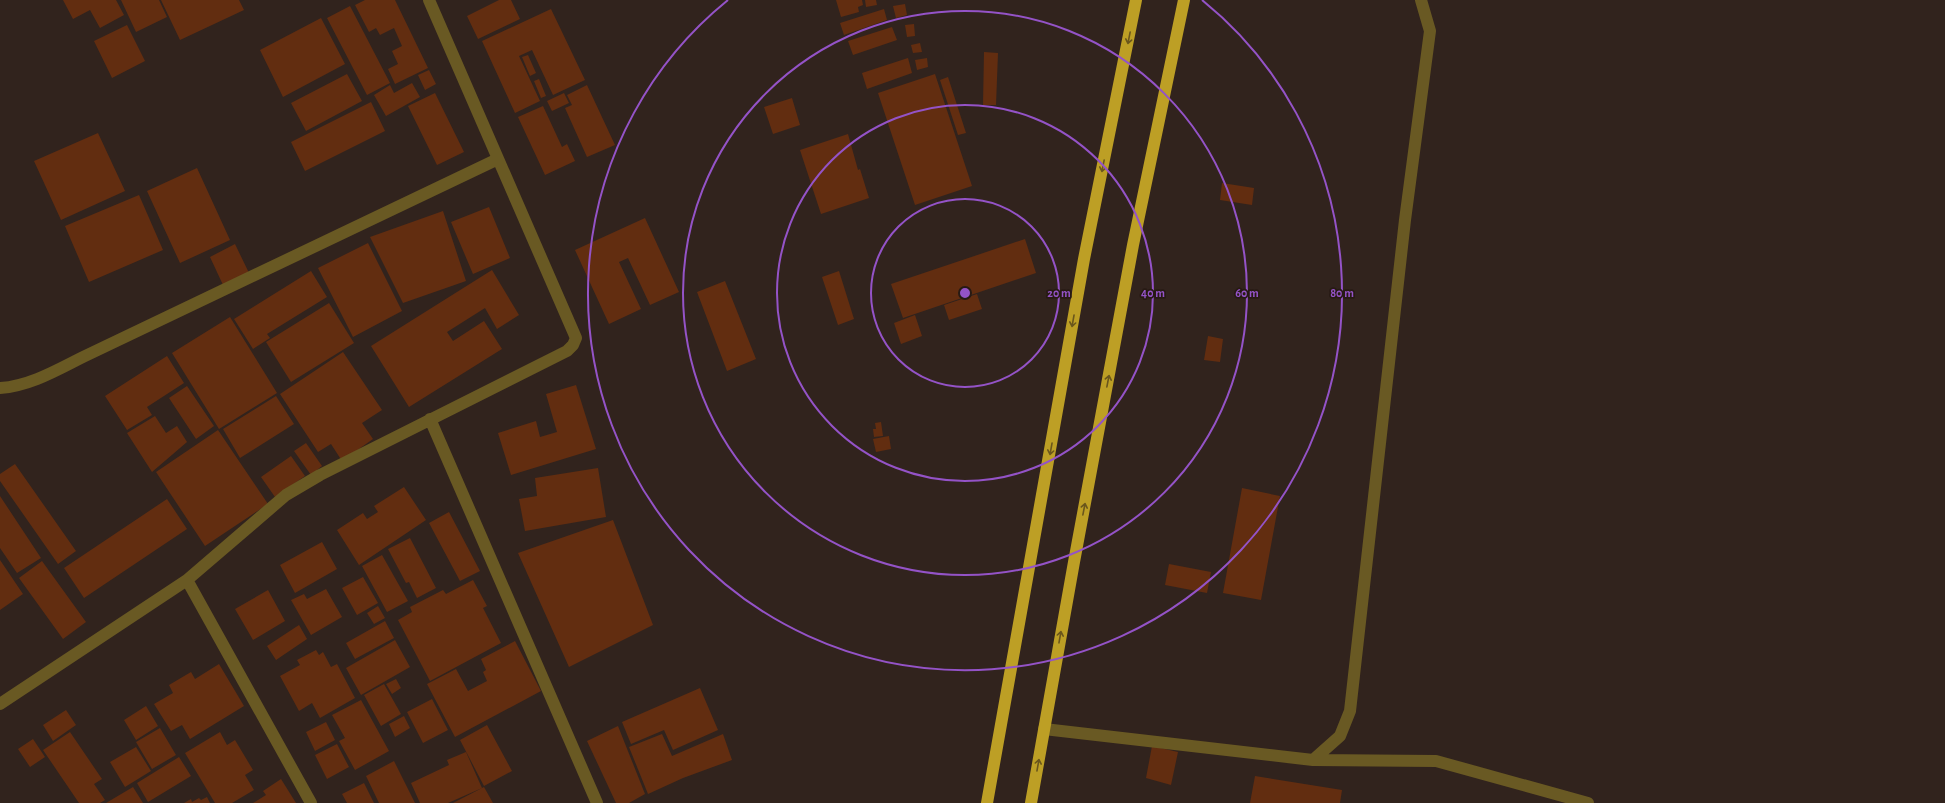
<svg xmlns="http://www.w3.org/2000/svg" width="1945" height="803" viewBox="0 0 1945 803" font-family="'Alegreya Sans',sans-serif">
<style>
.building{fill:#622d10}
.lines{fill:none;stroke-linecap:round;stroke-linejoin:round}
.lane{stroke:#695923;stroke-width:12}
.street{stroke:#695923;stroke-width:12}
.highway{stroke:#bd9f25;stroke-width:12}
.oneway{stroke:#6a561c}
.ring{fill:none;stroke:#9453c7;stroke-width:2}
.centre{fill:#9453c7;stroke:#271a14;stroke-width:2}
.ring-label{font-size:12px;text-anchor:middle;font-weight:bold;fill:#9453c7;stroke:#271a14;stroke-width:3.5;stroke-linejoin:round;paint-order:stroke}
</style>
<rect width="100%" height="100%" fill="#31231d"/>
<path class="building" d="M63,0H116L124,15L100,28L90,10L73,19Z
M121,0H159L167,17L136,32Z
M161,0H239L244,10L180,40Z
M365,0H395L428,68L395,84L388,69L398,64L392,51L402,46L394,28L380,35L376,28L369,32L355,5Z
M499,0H511L520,19L478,39L467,16Z
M836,0H862L863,5L858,7L859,12L841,17Z
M865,0H876L877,5L866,7Z
M905,4L907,15L896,18L893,6Z
M350,6L390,83L367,95L327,18Z
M551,9L585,80L553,95L532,50L519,56L540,101L515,113L482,41Z
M884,9L887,20L844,35L840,23Z
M321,18L345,64L283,97L260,50Z
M914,24L915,36L907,37L905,25Z
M127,25L145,61L112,78L94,41Z
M892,27L897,40L853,55L848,41Z
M920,43L922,52L913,53L911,45Z
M984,52L998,53L996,105H983Z
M528,55L536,73L530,76L522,57Z
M908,58L912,73L867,89L862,73Z
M927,58L928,67L917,70L915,60Z
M429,70L436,84L425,90L418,75Z
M347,74L362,101L306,131L291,103Z
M935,74L972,186L915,205L878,93Z
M948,77L966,133L958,135L940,80Z
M539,79L546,96L541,98L534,81Z
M412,83L420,97L386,116L374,95L390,85L394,93Z
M587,85L615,145L587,157L565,108L572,105L567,95Z
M435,93L464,152L437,165L408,106Z
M564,93L569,103L552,111L547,101Z
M792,98L800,125L773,134L764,107Z
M371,102L385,131L305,171L291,142Z
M543,106L562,147L567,144L575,161L545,175L518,117Z
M98,133L125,191L61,220L34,161Z
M848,134L858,170L860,169L869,198L821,214L800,150Z
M197,168L230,240L180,263L147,191Z
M1222,183L1254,188L1252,205L1220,200Z
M139,195L163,250L89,282L65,226Z
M489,207L510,258L473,274L451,222Z
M443,211L466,281L403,303L370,237Z
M645,218L679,292L650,305L628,258L619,262L641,309L609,324L575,250Z
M1025,239L1036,273L903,318L891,284Z
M368,243L402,311L353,337L318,268Z
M235,244L249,273L223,285L210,257Z
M492,270L519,315L497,329L485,308L447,332L453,341L484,321L502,349L409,407L371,346Z
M311,271L327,297L267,334L270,338L253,349L234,319Z
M839,271L854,319L838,325L822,277Z
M725,281L756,359L727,371L697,292Z
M977,294L982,309L949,320L944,305Z
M329,303L354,343L291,382L266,342Z
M915,315L922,336L901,344L894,323Z
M230,317L277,393L219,429L172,353Z
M1208,336L1223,339L1220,362L1204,360Z
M343,352L382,410L362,423L373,439L342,461L331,444L318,452L280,394Z
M167,356L184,383L147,407L152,415L127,430L105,396Z
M576,385L596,449L511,475L498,433L536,421L540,437L557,432L546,394Z
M187,386L214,426L196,439L169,398Z
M276,396L294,424L240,458L223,429Z
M155,416L166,433L177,426L187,442L152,472L127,433Z
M881,422L883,436L874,437L873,429H876L875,423Z
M218,430L268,504L205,546L156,472Z
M889,436L891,449L876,452L873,439Z
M306,443L322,466L311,475L294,451Z
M291,456L305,476L275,497L261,477Z
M15,464L76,551L58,564L0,481V474Z
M598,468L606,517L525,531L519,499L537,496L535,478Z
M404,487L426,520L359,565L337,530L363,513L367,519L378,512L374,506Z
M1242,488L1280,496L1261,600L1223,593Z
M0,496L41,558L17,573L0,548Z
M167,499L187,529L84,598L64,568Z
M449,512L480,571L460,581L429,523Z
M613,520L653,625L569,667L518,553Z
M410,538L436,588L417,598L409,582L406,583L388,549Z
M322,542L337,569L295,593L280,565Z
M382,555L408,601L387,612L362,566Z
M0,560L23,594L0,610Z
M42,561L86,622L63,639L19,578Z
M1169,564L1211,572L1207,593L1165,585Z
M363,577L378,603L357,615L342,588Z
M473,580L487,606L483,608L501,643L430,681L398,620L412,612L410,607L443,590L446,594Z
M326,589L342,617L311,635L291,600L304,594L307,599Z
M268,590L285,621L253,640L235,609Z
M378,606L385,618L374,624L367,613Z
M385,621L394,638L355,659L346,643Z
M299,625L307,639L276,660L267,646Z
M395,640L410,667L361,695L346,668Z
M515,641L541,691L455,737L427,684L456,669L468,691L487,681L483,672L486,670L481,659Z
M316,650L319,655L323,652L331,667L337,664L355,698L320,718L312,703L299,711L280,676L300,665L297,660Z
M219,664L244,706L190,739L182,725L171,731L154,704L173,693L169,685L191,672L195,679Z
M396,679L401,688L392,694L386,684Z
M384,684L401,714L381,726L364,695Z
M700,688L718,730L673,750L664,730L631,744L622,722Z
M432,699L448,730L423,743L407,712Z
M361,700L389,751L355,770L339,741L345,738L332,715Z
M146,706L158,726L136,740L124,720Z
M66,710L76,725L53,741L43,725Z
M404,716L410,728L395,737L389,724Z
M326,722L335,740L315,751L306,732Z
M487,725L512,771L484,786L460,740Z
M618,726L645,794L629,803H616L587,741Z
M160,728L176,755L152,769L136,742Z
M70,732L102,779L94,784L105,800L100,803H79L43,750Z
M220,732L227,745L235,740L253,770L245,775L254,790L232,803H215L185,753Z
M662,734L672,756L723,734L732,760L683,778L648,794L629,747Z
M33,739L45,757L30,767L18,749Z
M337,744L349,767L327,779L315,755Z
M1152,746L1178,752L1171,785L1146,778Z
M136,747L151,771L125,787L110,762Z
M466,752L482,788L448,803H420L411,783L449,765L447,760Z
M179,757L191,776L148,802L137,783Z
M394,761L415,803H379L366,776Z
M1255,776L1342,790L1340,803H1250Z
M281,779L296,803H253L266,795L263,791Z
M364,783L374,803H347L342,794Z
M133,787L143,803H106Z
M484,787L493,803H453Z
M207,797L210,803H184L191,799L192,802L199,798L201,800Z"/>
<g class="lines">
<path class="lane" d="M1044,729L1313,760L1436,761L1588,803
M1313,760L1340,736L1350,711L1405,220L1430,31L1421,0"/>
<path class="street" d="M0,388C30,386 57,370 83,357L498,159
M430,419L597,803
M187,580L311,803
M0,704L187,580L286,495L320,475L567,351L573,345L576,338L429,0"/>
<path class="highway" d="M987,803L1084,259L1136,0
M1031,803L1074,562L1133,245L1184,0"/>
</g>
<defs><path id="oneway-shaft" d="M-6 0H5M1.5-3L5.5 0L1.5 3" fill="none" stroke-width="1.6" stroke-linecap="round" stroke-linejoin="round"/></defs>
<g class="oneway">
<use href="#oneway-shaft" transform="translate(1129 38) rotate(101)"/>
<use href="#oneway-shaft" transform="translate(1103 166) rotate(101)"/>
<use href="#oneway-shaft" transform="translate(1073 321) rotate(100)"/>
<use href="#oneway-shaft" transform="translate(1108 381) rotate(-79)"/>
<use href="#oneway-shaft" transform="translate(1051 449) rotate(100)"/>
<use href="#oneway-shaft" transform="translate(1084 509) rotate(-79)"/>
<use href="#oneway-shaft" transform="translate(1060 637) rotate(-80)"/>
<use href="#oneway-shaft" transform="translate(1038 765) rotate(-80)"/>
</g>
<g class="ring">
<circle cx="965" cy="293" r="94"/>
<circle cx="965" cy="293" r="188"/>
<circle cx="965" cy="293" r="282"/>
<path d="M1202 0A377 377 0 1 1 728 0"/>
</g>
<circle cx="965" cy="293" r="6" class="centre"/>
<g class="ring-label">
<text x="1059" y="297">20 m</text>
<text x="1153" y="297">40 m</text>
<text x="1247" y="297">60 m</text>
<text x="1342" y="297">80 m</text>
</g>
</svg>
